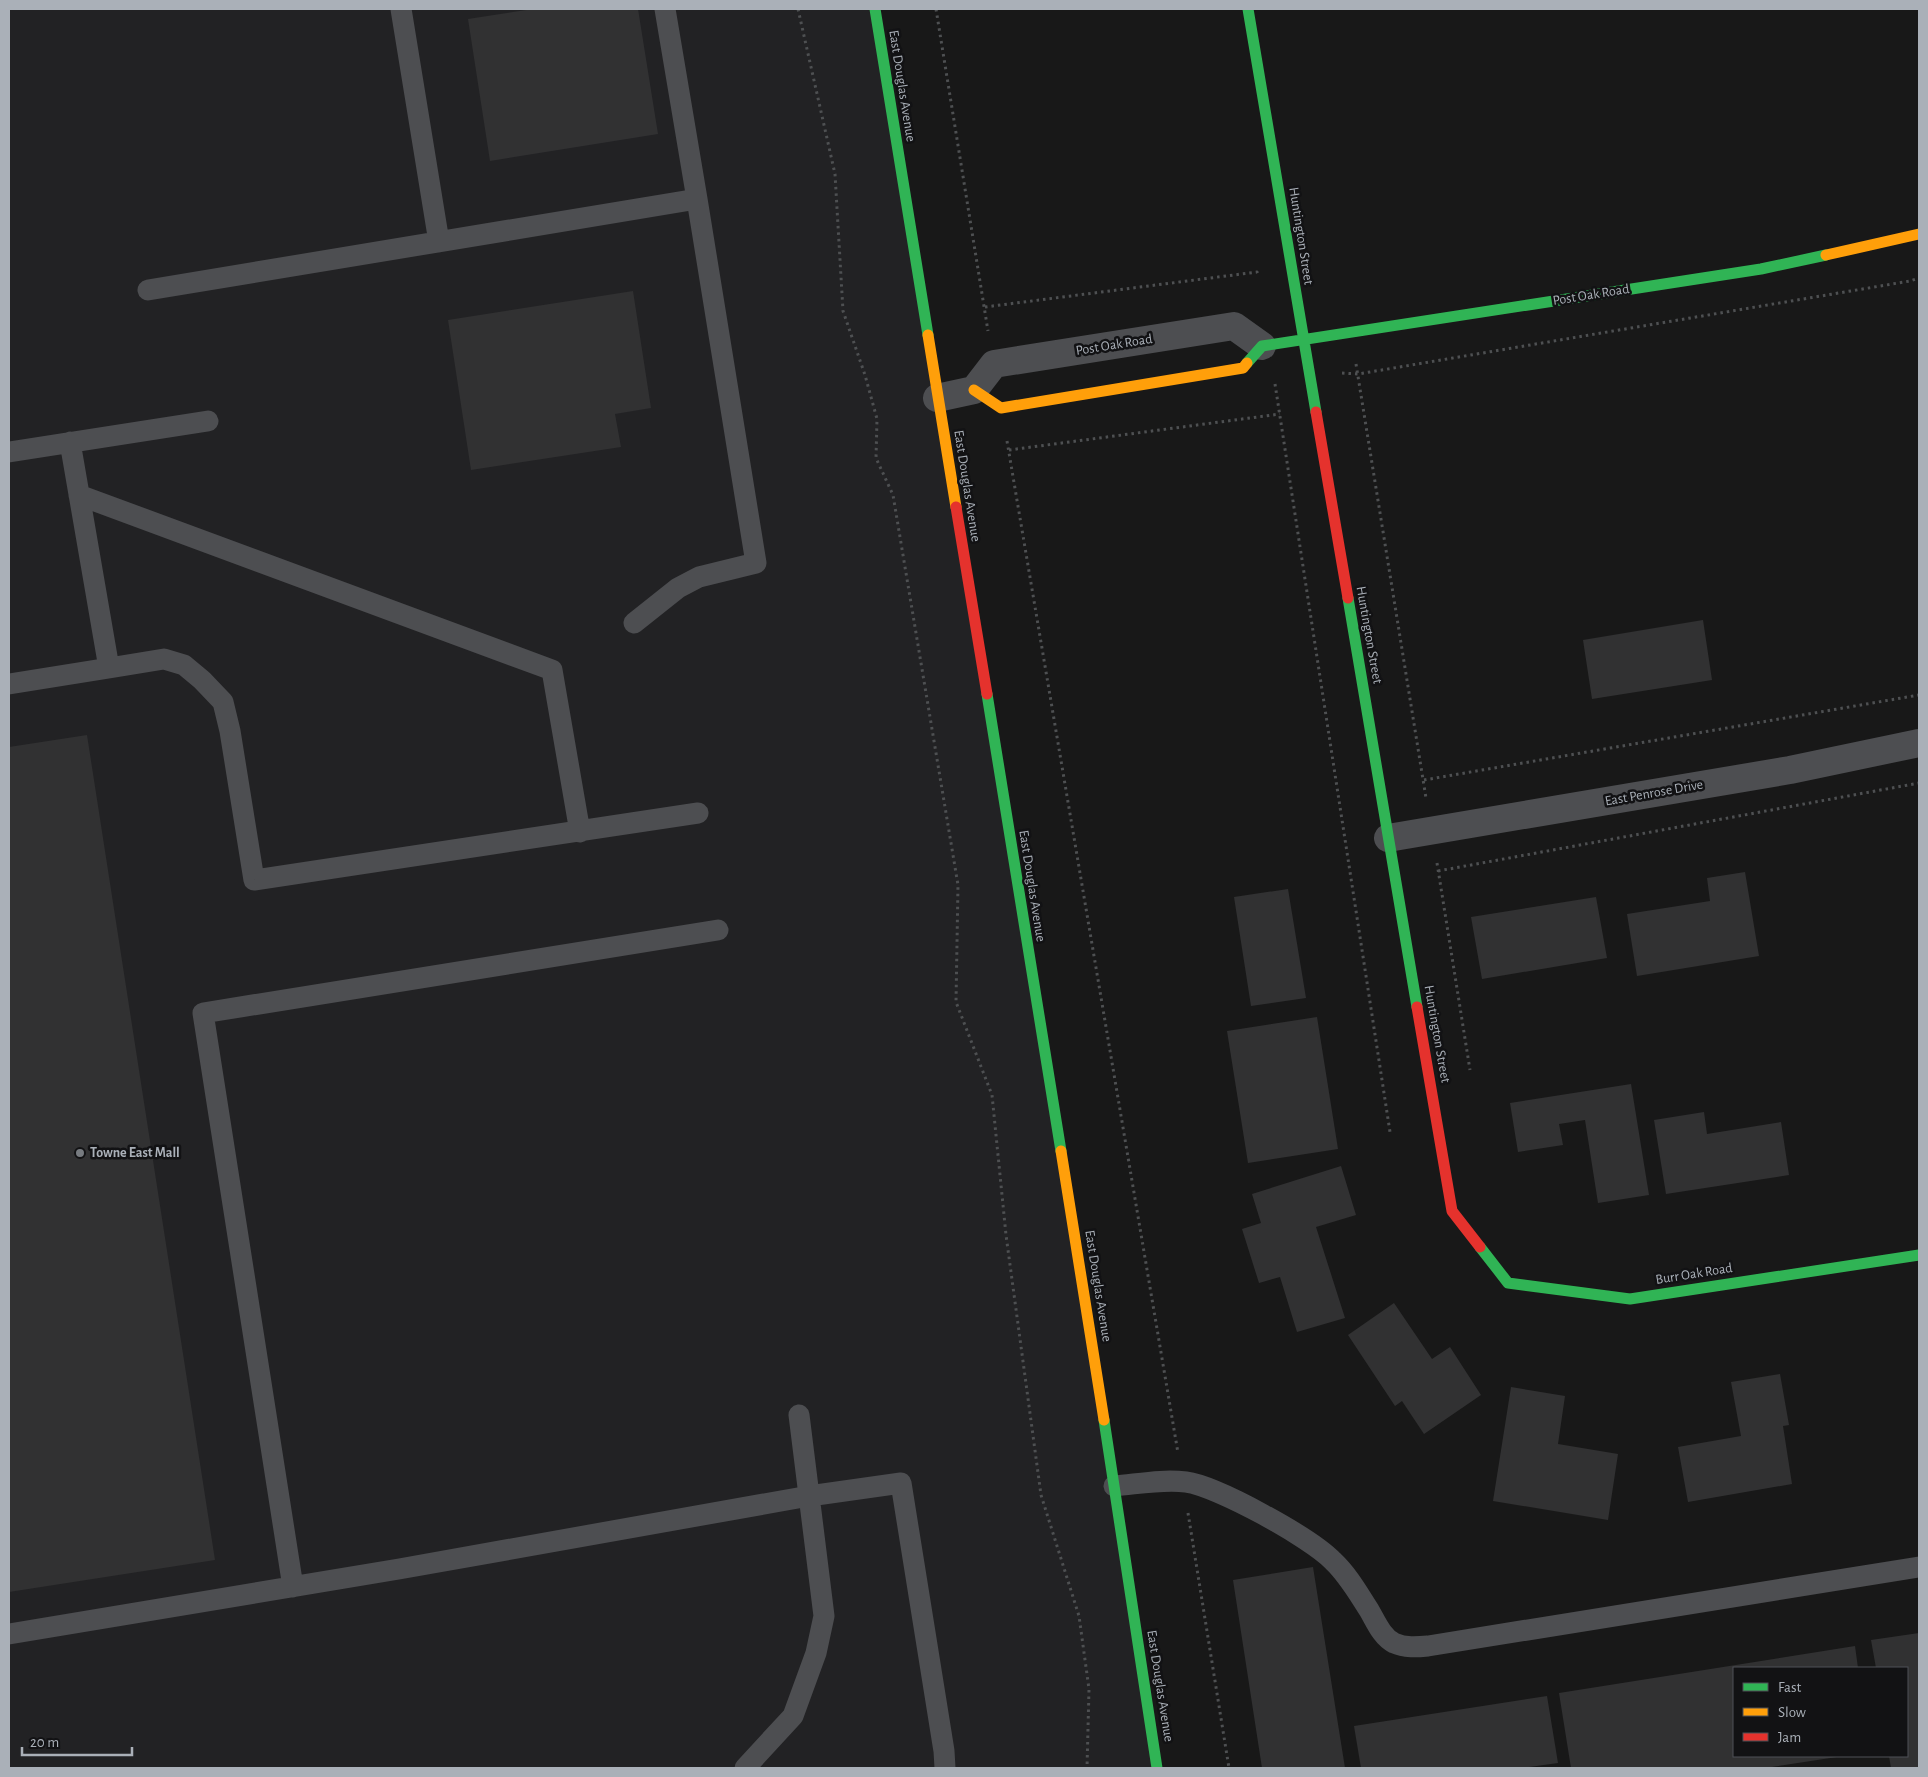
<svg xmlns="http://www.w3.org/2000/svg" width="1928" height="1777" viewBox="0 0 1928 1777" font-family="'Alegreya Sans',sans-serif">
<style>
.built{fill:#222224}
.building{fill:#313132}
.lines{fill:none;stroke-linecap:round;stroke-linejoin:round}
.path{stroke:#4e5052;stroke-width:3;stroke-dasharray:2.5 4;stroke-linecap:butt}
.lane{stroke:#4d4e51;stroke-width:21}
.street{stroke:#4d4e51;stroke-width:28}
.fast{stroke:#30b455;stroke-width:11}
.slow{stroke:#ff9f0a;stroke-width:11}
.jam{stroke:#e5322d;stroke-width:11}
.poi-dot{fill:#777b80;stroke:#121214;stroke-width:2}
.labels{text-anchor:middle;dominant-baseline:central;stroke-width:5;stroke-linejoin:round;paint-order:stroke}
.street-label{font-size:14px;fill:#aab0b8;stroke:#121214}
.poi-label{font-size:14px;font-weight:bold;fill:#aab0b8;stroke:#121214;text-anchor:start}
</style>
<rect width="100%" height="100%" fill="#181818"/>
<path class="built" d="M9,9H874L1161,1768H9Z"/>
<path class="building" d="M533,9H638L658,134L490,161L468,19Z
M633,291L651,408L615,414L621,447L471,470L448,320Z
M1703,620L1712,680L1592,699L1583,640Z
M87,735L215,1560L9,1592V747Z
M1745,872L1759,956L1637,976L1627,914L1710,901L1707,878Z
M1288,889L1306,998L1251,1006L1234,897Z
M1596,897L1607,958L1482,979L1471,917Z
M1317,1017L1338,1149L1248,1163L1227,1031Z
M1631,1084L1649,1195L1598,1203L1585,1120L1559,1124L1563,1145L1518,1152L1510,1103Z
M1704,1112L1707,1134L1781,1122L1789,1175L1666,1194L1654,1120Z
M1341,1166L1356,1215L1316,1227L1345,1318L1297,1332L1280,1277L1259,1283L1242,1229L1261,1223L1252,1194Z
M1394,1303L1432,1359L1450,1347L1481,1395L1424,1434L1402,1401L1395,1406L1348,1335Z
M1780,1374L1789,1425L1783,1426L1792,1484L1688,1502L1678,1447L1741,1436L1731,1382Z
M1511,1387L1565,1396L1558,1444L1618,1454L1608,1520L1493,1501Z
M1313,1567L1345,1768H1262L1233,1580Z
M1919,1633V1768H1891L1889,1756H1907V1668H1876L1871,1640Z
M1855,1646L1858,1668H1734V1756L1837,1757L1765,1768H1571L1559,1693Z
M1547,1696L1558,1763L1523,1768H1361L1354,1726Z"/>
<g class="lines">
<path class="path" d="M798,9L835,174L843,311L865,375L877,419L876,458L893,495L958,885L956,1002L992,1095L1006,1235L1041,1495L1079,1616L1089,1689L1087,1768
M936,9L988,331
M985,307L1257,272L1258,274
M1356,364L1426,798
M1342,373L1358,374L1910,281L1919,278
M1275,384L1390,1132
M1007,441L1178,1453
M1009,450L1280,414
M1424,780L1919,695
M1437,863L1470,1070
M1438,871L1919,783
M1188,1513L1229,1768"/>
<path class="lane" d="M401,9L439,242
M148,290L697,199L665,9
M9,452L208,421
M79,495L552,670L580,832
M634,623L678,588L699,577L756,563L697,199
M109,668L164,659L184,665L202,680L223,702L230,731L254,880L698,813
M9,684L109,668L70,442
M1114,1486C1138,1484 1162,1479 1186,1482C1217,1486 1311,1538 1333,1561C1348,1575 1358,1593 1369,1610C1376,1622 1382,1637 1394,1643C1405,1648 1417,1647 1428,1646L1919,1567
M293,1587L203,1013L718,930
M9,1634L399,1569L809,1496L901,1483L944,1751L945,1768
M745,1768L793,1716L816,1653L824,1616L799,1415"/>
<path class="street" d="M937,398L974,390L994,364L1234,326L1262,346
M1388,838L1790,770L1919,743"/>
<path class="fast" d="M875,9L928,335
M1248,9L1316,412
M1247,363L1262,346L1761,269L1826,255
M1348,598L1417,1007
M987,694L1061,1151
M1480,1247L1508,1283L1630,1299L1919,1255
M1104,1420L1157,1768"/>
<path class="slow" d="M1826,255L1919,234
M928,335L956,507
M974,390L1001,408L1243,368L1247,363
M1061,1151L1104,1420"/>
<path class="jam" d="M1316,412L1348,598
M956,507L987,694
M1417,1007L1452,1211L1480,1247"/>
</g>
<circle class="poi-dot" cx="80" cy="1153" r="5"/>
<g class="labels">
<g class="street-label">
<text transform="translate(902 86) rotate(81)">East Douglas Avenue</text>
<text transform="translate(1301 236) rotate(81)">Huntington Street</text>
<text transform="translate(1591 295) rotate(-9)">Post Oak Road</text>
<text transform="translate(1114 345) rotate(-9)">Post Oak Road</text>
<text transform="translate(967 486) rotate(81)">East Douglas Avenue</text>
<text transform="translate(1369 635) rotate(80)">Huntington Street</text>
<text transform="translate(1654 793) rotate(-10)">East Penrose Drive</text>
<text transform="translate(1032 886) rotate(81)">East Douglas Avenue</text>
<text transform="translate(1437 1034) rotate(80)">Huntington Street</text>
<text transform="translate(1694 1274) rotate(-9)">Burr Oak Road</text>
<text transform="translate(1098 1286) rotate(81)">East Douglas Avenue</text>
<text transform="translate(1160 1686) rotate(81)">East Douglas Avenue</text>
</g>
<g class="poi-label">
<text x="90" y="1153">Towne East Mall</text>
</g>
</g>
<rect width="1928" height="1777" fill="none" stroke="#aab0b8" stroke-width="20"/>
<rect x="1733" y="1667" width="175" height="90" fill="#121214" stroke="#4f5156"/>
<rect x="1743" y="1683" width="25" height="8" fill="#30b455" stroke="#4f5156"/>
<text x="1778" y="1692" font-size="15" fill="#aab0b8">Fast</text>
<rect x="1743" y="1708" width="25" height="8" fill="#ff9f0a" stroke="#4f5156"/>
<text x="1778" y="1717" font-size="15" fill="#aab0b8">Slow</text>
<rect x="1743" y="1733" width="25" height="8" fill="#e5322d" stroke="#4f5156"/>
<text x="1778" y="1742" font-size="15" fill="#aab0b8">Jam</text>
<path d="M22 1747v8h110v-8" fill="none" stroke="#aab0b8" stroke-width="2.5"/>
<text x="30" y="1747" font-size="15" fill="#aab0b8" stroke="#121214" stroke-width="4" paint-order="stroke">20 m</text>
</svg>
